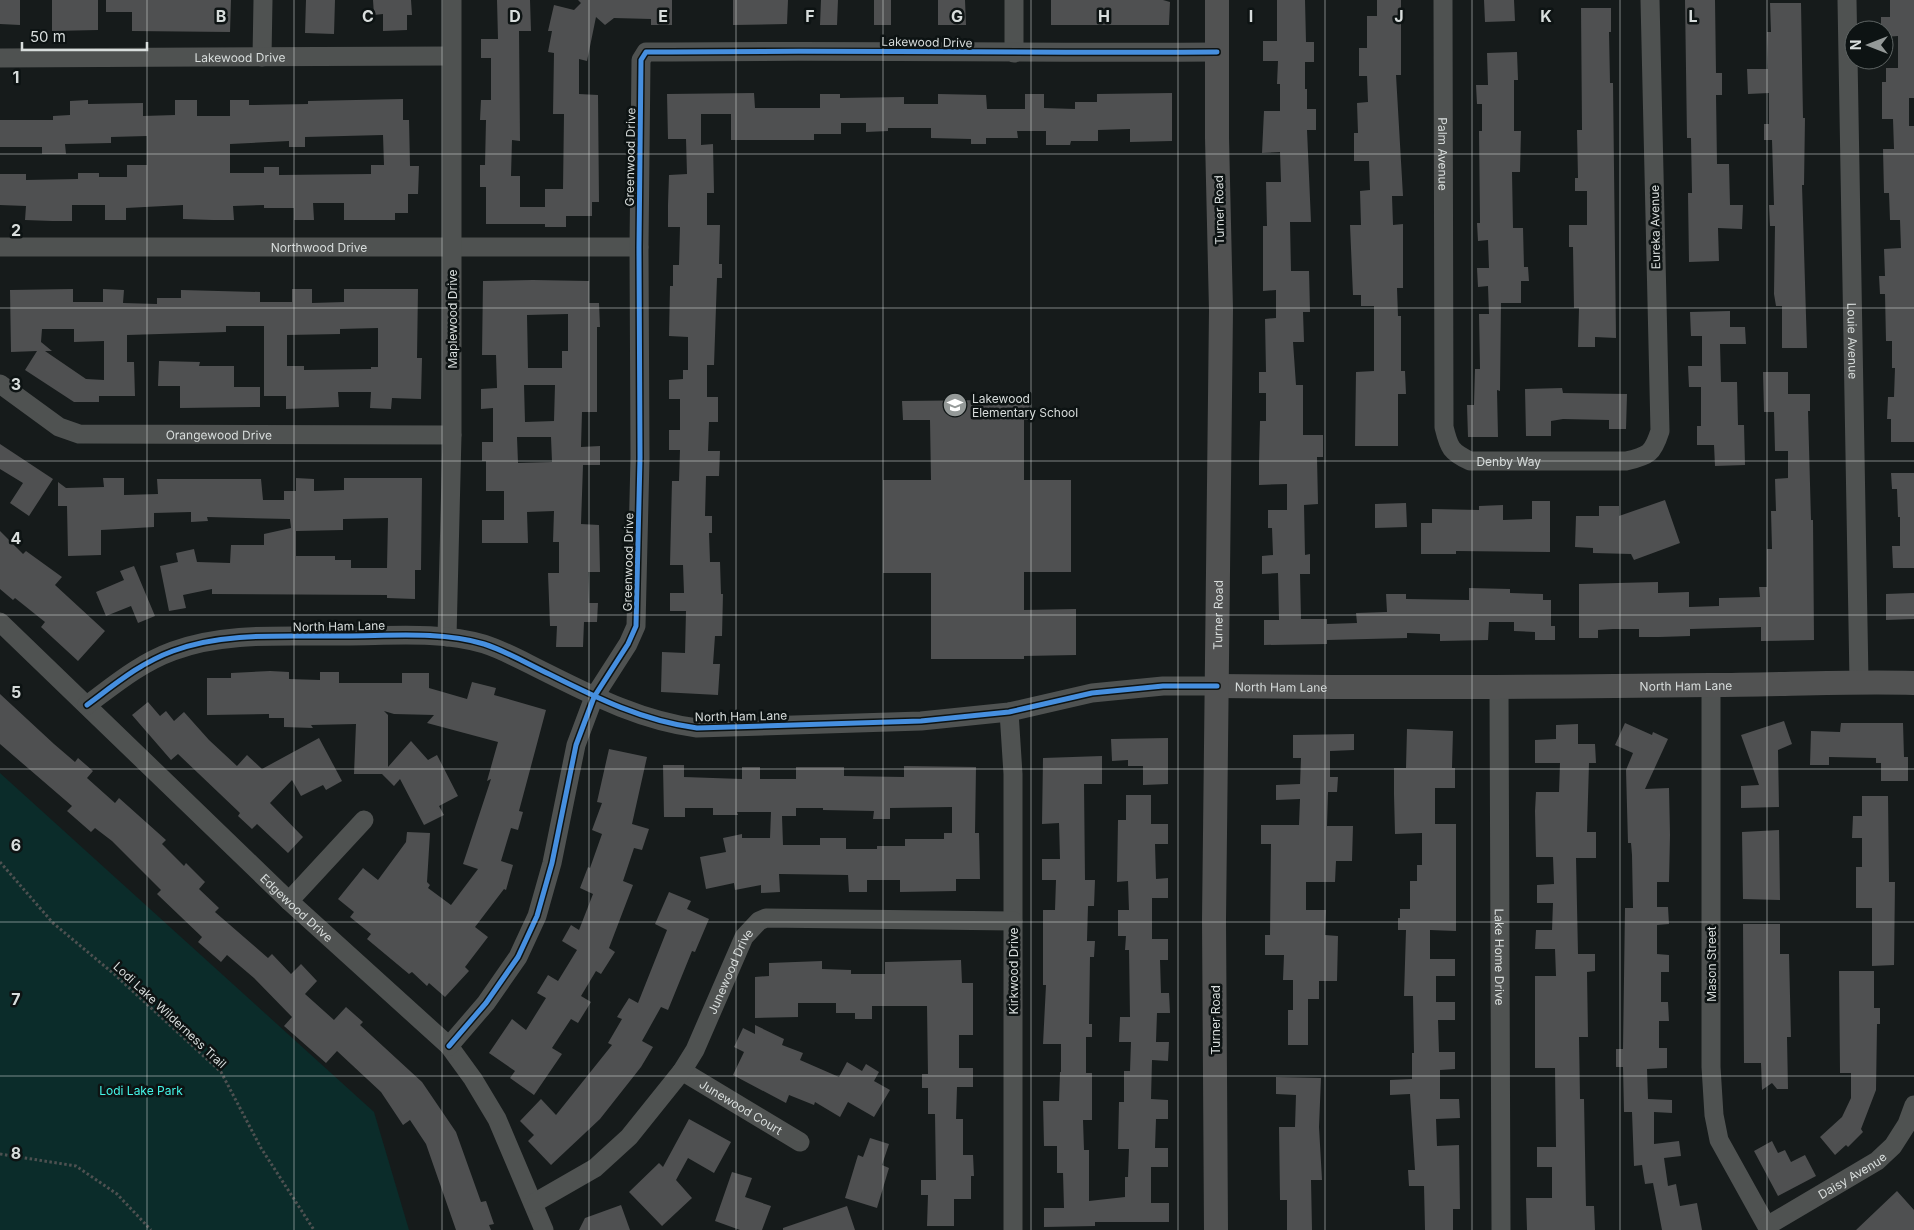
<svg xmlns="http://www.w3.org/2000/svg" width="1914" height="1230" viewBox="0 0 1914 1230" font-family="Inter,sans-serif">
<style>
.green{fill:#0b2c2a}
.building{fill:#4f5051;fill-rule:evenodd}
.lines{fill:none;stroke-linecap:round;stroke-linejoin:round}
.path{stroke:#4e5151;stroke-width:3;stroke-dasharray:2.5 2.5;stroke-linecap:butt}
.minor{stroke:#4f5251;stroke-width:19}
.major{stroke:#515252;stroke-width:24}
.cycleway-casing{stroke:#0d1313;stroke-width:8}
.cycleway{stroke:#468fdf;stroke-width:5}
.grid{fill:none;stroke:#d8dddc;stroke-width:1;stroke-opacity:0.55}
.labels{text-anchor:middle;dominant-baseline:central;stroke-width:5;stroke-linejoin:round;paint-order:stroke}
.street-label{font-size:12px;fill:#d8dddc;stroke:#0d1313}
.poi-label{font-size:12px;fill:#d8dddc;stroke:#0d1313;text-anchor:start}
.park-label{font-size:12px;fill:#44f5e8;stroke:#0d1313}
.grid-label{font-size:16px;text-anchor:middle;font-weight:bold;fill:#d8dddc;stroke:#0d1313;stroke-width:5;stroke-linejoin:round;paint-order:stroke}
</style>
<rect width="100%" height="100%" fill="#161b1b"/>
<path class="green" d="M0,773L374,1112L409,1230H0Z"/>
<path class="building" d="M0,0H20V25L0,24Z
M52,0H98V30L52,31Z
M106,0H231L230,32L132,31V12H106Z
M306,0H335L334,34L305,33Z
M373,0H411L412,15H407V30L383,31V14L374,15Z
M497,0H530L531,31H519L520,141L512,140L511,176H520V207H545V189H563L564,114H553L554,53L548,52L552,31H548L554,5L574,10L581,3L578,0H672V25H651V19L614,18L605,25L596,17L587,61L579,59V94L598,95L599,202H592V216H566V227H545V224H486V187H480V165H485L486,120H480L481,100H491V58H481V39H498Z
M733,0H788L787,24L733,25Z
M821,0H838L837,25H820Z
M874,0H891V25H874Z
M938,0H965L966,25H938Z
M1051,0H1163L1170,2L1169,25H1051Z
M1277,0H1305L1306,42H1314V62H1305V89H1307V109H1316V130H1307L1311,222H1290L1291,271H1309L1310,312H1303L1304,342H1293L1296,385H1303V435H1323V457H1317L1318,504L1304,505L1305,555L1310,554V574H1300L1301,619H1327V624L1357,623L1356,613L1387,612L1386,594H1406V599L1469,600V588L1510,589V593L1543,594V600H1551V626H1555V640H1535V632L1514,631V622H1489L1488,640L1440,641V634L1407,633V638L1327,640V644L1264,645V620H1279L1278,573L1262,574V556L1273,555L1272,528H1268V510H1287V484L1259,485V463L1260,421H1266V393H1259V372H1266L1265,319L1276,318V290L1263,291V226H1267L1266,182H1281L1280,152L1262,153L1264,111H1280V84H1277L1278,61H1263V41H1277Z
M1377,0H1401V75H1396L1403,196H1392L1393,225L1403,224V288H1397L1398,316H1401V371H1405L1406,394H1398V446H1355L1356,372L1374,371V306H1361V295H1353L1350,225H1361L1360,191L1370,190L1369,161H1354V133H1358L1357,103L1368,102L1367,76H1359V48H1367V16H1377Z
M1484,0H1514L1515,21L1485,22Z
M1685,0H1715L1716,73H1722V95H1716L1717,164H1729L1730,205H1743L1742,229L1718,228L1719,261L1689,262L1688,193H1692L1691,138H1687Z
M1890,0H1914V98H1909V126H1914V442H1891V419H1887L1888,397H1894L1895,368H1892V341H1886L1885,294H1880L1879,276H1885L1884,249L1901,248L1900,220H1890L1889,193H1884L1883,149H1894L1893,119H1882V82H1886V68H1898V36L1884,37V30H1881V17H1890Z
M1770,3H1801L1803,118H1805L1804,185H1802L1807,348H1782V306H1776L1774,294L1775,226H1770L1769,205H1774L1772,140H1764V124H1769V93L1748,94L1747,69H1768L1767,32H1771Z
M1581,8H1611V32H1609L1610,83H1613L1616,338L1595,337V347H1578L1579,308H1574L1573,247H1569V225H1587V191H1575V178H1578L1577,130H1582Z
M1517,52L1518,80H1514V131H1521L1520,172H1512L1513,228H1523L1524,267H1528L1529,281H1521V303H1501L1500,391L1497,390L1498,437H1468L1467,405H1474L1475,369H1480L1479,314H1489L1488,286L1478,287L1477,268H1489L1488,240L1478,241L1477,223H1480L1479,131H1482V104H1477L1476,85H1488L1487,53Z
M754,93L755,108H820V94H840V98L904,97V104H938V94L986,95L987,109H1025V94H1044V108L1075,109V102H1097V94L1172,93V141L1130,142V129L1098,130V141H1071L1070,145H1046V131H1017L1018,138H986V144H971V139L931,138V128H888V131L866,132V123H841V134H814V140H731V114H701V145L713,144L714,193H707V225H720L719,264H722V278H717L714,365H707V397H718V422H709L708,451H720L719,476H706L705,516H712V533H709L710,562H720L721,594H723L722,636H715L713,664H720L718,695L661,692L662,652L685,653L686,611H670V593H684L683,565H670L672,481H679L680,450H669V430H680V399H669V380L683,379V370H688V337L669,336L670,286H673V265H679L680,227H668V205L669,175L687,174L686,139H668L667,94Z
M403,99V120H409L410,166H419L418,194H408V213H395V220H344V203H313L314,220H294V208H264V205L233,206L234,220H213L183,219V205L126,208V220H105V205H72V221H52L25,220L26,206L0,205V174H26V180L78,179V173H99V177H127V165H147V136L111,137V143L65,144L66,154H42V147H0V120H53V116L70,115V101L88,100V104L143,103V116L175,115V100H197V116H230V100H249V105L308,104V101ZM383,135L384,165H371V174L279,175V167H264V173H230V144L289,141V147H305V137Z
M533,280L589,281V303H599L600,327H597V412H582L581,447L600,446V465H583L581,524L599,525L600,572H588L589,603H598L597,622H584L583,647H556L557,626H550L548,573H559V542H553L554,511L527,512L528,543H482V520H504V491H486V461H482V442H493V408L481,409V389L497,388L496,355H482L483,281ZM568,314V351H562V368H528L527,315ZM524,385H555L554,421L525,422ZM517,437H551L552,462L518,463Z
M73,289V302H103V289L124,290L123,303L157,304V298H181V290L260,292V302H292V289H312V303L344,302V289H418L417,358H422L421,399L392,398L391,409L370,408L371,392H338L339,407L286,409V396H264V326H226V332L127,335V362H134L135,396H99V402H74L25,370L37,351L11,352L10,290ZM378,328V367H371V369L304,370V366H287V335L340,334V329ZM42,329H74V342L104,341V380L86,379L45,351H52L41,342Z
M1730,311V327H1745L1746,344H1720L1721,382H1737L1738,425H1744L1745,465L1715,466L1714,445H1697V426H1701V387H1689L1688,366H1702V336H1691L1690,312Z
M159,361L200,362L199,366H234V387H260V407L180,408V386H158Z
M1763,372H1788V394H1810V411H1808L1811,520H1813L1814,640L1761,641V627L1690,629V636L1659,637H1639V629H1613L1598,630V638H1579V584L1658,582V593L1689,592V607L1719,606V598L1760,597L1759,587H1767V549H1772L1771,511H1776L1775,479L1788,478V451H1775L1774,412H1764Z
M1562,388L1563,393L1627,394L1626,429H1609V420L1563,419L1551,421V436H1526L1525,389Z
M993,398L1030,399L1029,420H1024V480H1071V572H1024V610L1076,609V655L1024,656V659H931V573H883V480H931L930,420H903L902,401L993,400Z
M0,444L53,479L29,516L10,503L23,483L0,469Z
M1891,473H1914V568H1893L1892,546H1900V517H1898L1897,489H1892Z
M103,478H124V495L158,494L157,479H261L263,500H284V491H296V478L314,479V491L344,490V478H422L421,570H415V599L387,598V595L212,594V589L183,595L186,608L169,611L160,566L178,562L176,553L194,549L197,562L230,563L231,545H264V534L291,528L290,519L207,517L208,521L191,522V512L154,513V527L101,530V555L68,556L67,506H58V482L66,488L104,487ZM388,518L387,568H351V560H335V556H296V531L343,530V519Z
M1665,500L1680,543L1634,560L1631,554L1593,553V548L1575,547L1576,516H1599V506H1619V516Z
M1532,501H1550V552L1456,551V554H1421V523H1432V509L1479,510V506L1503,505V520L1532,519Z
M1406,503L1407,527L1375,528V504Z
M0,531L23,554L26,551L62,577L55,585L105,631L78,661L41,627L45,622L15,598L13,600L0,589Z
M134,566L155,616L138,623L131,606L106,616L96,592L124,580L120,571Z
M1914,593V619L1886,620V594Z
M270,671L289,672V679L320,680V672H339V683H402V673H429V688L467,699L472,682L496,688L494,695L546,710L519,811L523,812L518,830L511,828L501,861L513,865L506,890L504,889L475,927L488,937L465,967L469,971L445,997L429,983L427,986L412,972L409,974L367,939L371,934L350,917L354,912L338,899L363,868L378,880L406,842L407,832L430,833L427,882L430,885L428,888L451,905L478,869L463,864L491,779L487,781L498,742L427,723L434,715L394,714L384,711L388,715V767L411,741L428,760L437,755L458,796L439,806L444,815L424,825L400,779L394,786L382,774H354L356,724L311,725L313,728L284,727V718H269V714L207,715V678H231V673Z
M0,694L54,744L75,762L78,758L93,771L87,778L115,803L119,798L166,840L162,844L184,866L186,863L205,882L199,889L219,908L215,912L268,958L272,954L291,974L301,964L317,981L305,994L334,1020L346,1007L363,1022L360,1025L422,1082L456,1132L481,1202L486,1201L494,1224L489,1225L491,1230H456L426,1144L410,1120L403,1125L381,1092L337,1051L326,1063L284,1026L292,1017L254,978L227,955L221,962L198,942L202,937L157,894L161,890L112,841L95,828L91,832L67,811L72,806L0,744Z
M148,702L160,716L166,711L174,721L184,712L209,740L237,766L247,755L262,769L319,738L342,781L326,790L323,785L301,796L292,780L270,803L303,837L288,853L257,824L252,829L238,816L240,813L178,754L171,760L132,715Z
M1784,721L1792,744L1778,750L1779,807L1741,808V786L1759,785L1741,735Z
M1625,723L1652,735L1653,732L1668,739L1645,789L1669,788L1670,835L1669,882H1657V907H1668L1669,924L1657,925V954L1669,955V972H1661V1002H1668L1669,1021H1659V1048H1667V1068L1647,1069L1648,1099L1672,1100V1113L1654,1112V1144L1679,1141L1681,1156L1664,1158L1668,1186L1676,1184L1680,1206L1697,1203L1702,1230H1662L1653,1183L1645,1184L1642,1165L1634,1166L1632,1112H1624L1623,1067H1616V1049H1623L1625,908H1633L1632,855L1631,843H1628L1626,770L1633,753L1615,745Z
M1841,723H1903L1904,757H1908V781H1881V763H1876V758L1829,757V765H1810L1811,731L1840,732Z
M1578,724V744H1595L1596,763H1589L1587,832H1596V858H1576L1578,954H1595V971L1587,972L1588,1037H1579L1580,1099H1584L1586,1206H1594L1595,1230H1527L1526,1198H1552V1167H1537V1147H1556L1555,1068H1535V976H1556L1555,949H1535L1536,930H1552L1553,903H1537V885L1554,884L1553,857H1536L1535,811L1536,792H1559L1560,763H1535V740L1556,739V725Z
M1407,729L1453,731L1452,768H1455V788H1435V824H1456V931L1430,930V959H1455V976H1436V1002H1455V1020H1438L1439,1052H1455V1069L1440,1070V1099H1459L1460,1118L1436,1119L1437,1146L1459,1145L1460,1209H1453V1230H1425L1424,1186H1409L1408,1170H1415L1410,1094L1390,1095V1080L1412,1079V1053H1414L1413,996H1404L1406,930H1398V918H1400V909H1410V881H1417V865H1422V833L1395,834L1394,794V768H1406Z
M1354,734V750L1330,751V777H1338L1337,792H1328L1327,826H1353L1352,861H1336L1335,882H1306V910H1326L1325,935L1338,936L1337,981H1319V999H1308V1045H1288V1010H1293V980H1283L1284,955H1265V935H1270L1271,844H1261V825H1299L1300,799L1276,800V785L1300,784L1301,758H1293V735Z
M1168,738V784L1143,785V766H1128V760L1112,761L1111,739Z
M609,749L647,757L632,824L649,829L642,850L634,848L623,881L633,885L609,948L615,952L601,974L596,971L581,996L591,1002L578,1023L571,1019L552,1048L562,1054L534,1095L510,1078L515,1071L489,1053L512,1019L526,1030L546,998L537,993L548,975L558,981L577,950L562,941L571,925L579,930L593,894L580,888L588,867L590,868L602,834L592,830L602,803L597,802Z
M1102,756V784H1084L1085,880H1095L1094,906H1088L1087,941H1095L1094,957H1090L1089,1024H1092V1037H1086V1073H1092V1120H1083L1084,1150H1089V1201L1125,1197V1177H1128L1129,1149H1118L1119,1102H1124V1071H1130L1131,1042H1119L1120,1017H1130L1129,950H1125L1126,936H1118V910H1129L1128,881L1117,882L1118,820H1126V795H1151V824H1168V844H1155L1156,879L1168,878V898H1152V939H1168V960H1160L1161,993H1169L1170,1013H1157L1156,1042H1169L1168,1061L1152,1060L1151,1099L1168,1100V1119H1156L1155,1148H1168V1167H1151V1203H1169V1222H1095V1226L1044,1227V1208H1064L1063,1173H1057V1146H1044L1043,1101H1059L1060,1072H1061V1044H1043L1046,985H1043V910H1055L1056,880H1042V859H1060L1059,823L1042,824L1043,758Z
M663,765H684V777L742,779V767H760V779H796V767H844V776L904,777V766L976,767L975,833H979L980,879H956V891L900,892V880H867V892H849L848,875L779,874L780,892L761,893V885L735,890L734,883L706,889L700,857L726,852L723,838L742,834V838H770L771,812H737L738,815H713V808H685V817H664ZM952,807V833H944V839H905V846H877V849H846V838H820V845H783L782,816H796V808H823V810L874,811L873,819H890V808Z
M1862,796H1888L1889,882H1895L1894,965L1872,966V908H1856V867H1862V838H1852L1853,816H1862Z
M1779,830L1780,900L1743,899L1742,832Z
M669,892L691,901L687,909L709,919L695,952L692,951L668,1010L661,1007L642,1041L653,1047L641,1067L600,1119L551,1165L528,1141L534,1135L520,1121L541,1099L556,1115L612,1045L608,1043L622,1019L617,1017L629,998L638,1003L667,930L655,924Z
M1743,924H1780V954H1789L1791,1037H1787L1788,1089H1777L1772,1083L1762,1090L1761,1063H1744Z
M961,960L962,983H973V1035H959V1068H973V1087H957L956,1119H963V1155H973L974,1176H971V1199H954V1226H927L928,1195H921V1180H936L935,1114H928V1088H922V1074H928L927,1006H872V1019H855V1013H836V1003H798V1017L755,1018V977L769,976V963L822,961V969L851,970V974H885V962Z
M1839,971H1874V1008H1880V1024H1877L1876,1090L1861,1129L1863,1132L1848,1147L1846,1145L1835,1155L1820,1137L1842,1117L1851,1098V1073H1840Z
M755,1025L784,1039L782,1045L803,1053L800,1060L839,1077L847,1062L862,1071L866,1064L879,1072L874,1081L890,1090L874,1117L848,1102L840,1117L815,1102L814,1105L789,1095L786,1103L733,1075L744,1052L734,1047L743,1028L755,1034Z
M1276,1077L1321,1078L1319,1127L1322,1180H1311L1312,1230H1287V1200H1280L1279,1127H1295L1296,1095L1276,1094Z
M689,1119L731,1142L714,1173L688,1158L676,1180L692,1198L662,1226L629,1192L659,1163L663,1167Z
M870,1138L889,1144L882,1165L889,1168L877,1208L845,1198L858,1155L863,1157Z
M1772,1141L1778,1153L1785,1150L1791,1162L1805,1155L1816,1176L1778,1196L1754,1151Z
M732,1172L752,1178L745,1197L771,1206L762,1230H740L715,1221Z
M1897,1191L1914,1210V1230H1856Z
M621,1205L630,1230H579L585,1218Z
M847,1206L855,1230H783V1228Z"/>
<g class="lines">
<path class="path" d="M0,862L53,923L114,974L221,1072L261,1148L314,1230
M0,1154L76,1166L117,1194L151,1230"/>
<g class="minor">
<path id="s1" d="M1443,0L1444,427C1449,448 1451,452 1470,461H1626C1649,456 1653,453 1660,431L1650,0"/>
<path id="s2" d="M1847,0L1859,681"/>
<path d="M1014,53V0"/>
<path d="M262,57L263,0"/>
<path id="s3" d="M0,58L451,56"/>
<path id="s4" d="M0,247H639"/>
<path id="s5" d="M0,384L59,427L79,434L452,435"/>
<path id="s6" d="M0,622L289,901L449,1046L473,1079L497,1119L544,1230"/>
<path d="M447,637L452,435V0"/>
<path d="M1711,685V1067L1714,1115L1719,1140L1769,1230"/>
<path id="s7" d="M1499,686L1501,1230"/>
<path d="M87,705C114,685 140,663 173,651C226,631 289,637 345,636C390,636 440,631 484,644C506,651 528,664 549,674C597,698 643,721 697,728L921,721L1009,712L1092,693L1163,686H1217"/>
<path d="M1009,712L1013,774V1230"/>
<path d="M289,901L364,820"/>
<path d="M449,1046L486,1003L518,957L537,916L552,863L576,745L594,697L628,644L636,626L640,458L639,247L641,60L646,52C836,50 1027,53 1217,52"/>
<path id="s8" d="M682,1071L800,1142"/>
<path id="s9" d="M534,1203L595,1168L629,1137L682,1071L695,1050L744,937L759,921L766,918L1013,921"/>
<path id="s10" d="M1767,1226L1877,1161L1893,1146L1907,1124L1914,1105"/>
</g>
<g class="major">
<path id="s11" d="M1217,686C1381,688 1545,687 1710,685C1778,685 1846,681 1914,683"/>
<path id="s12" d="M1216,1230L1214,921L1221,310L1217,138V0"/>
</g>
<g class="cycleway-casing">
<path id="cycleway" d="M87,705C114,685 140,663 173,651C226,631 289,637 345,636C390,636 440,631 484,644C506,651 528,664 549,674C597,698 643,721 697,728L921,721L1009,712L1092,693L1163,686H1217
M449,1046L486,1003L518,957L537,916L552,863L576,745L594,697L628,644L636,626L640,458L639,247L641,60L646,52C836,50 1027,53 1217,52"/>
</g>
<use href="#cycleway" class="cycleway"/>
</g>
<path class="grid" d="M147,0V1230M294,0V1230M442,0V1230M589,0V1230M736,0V1230M883,0V1230M1031,0V1230M1178,0V1230M1325,0V1230M1472,0V1230M1620,0V1230M1767,0V1230M0,154H1914M0,308H1914M0,461H1914M0,615H1914M0,769H1914M0,922H1914M0,1076H1914"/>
<defs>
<g id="school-disc" transform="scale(1.25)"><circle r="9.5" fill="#949998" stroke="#0d1313"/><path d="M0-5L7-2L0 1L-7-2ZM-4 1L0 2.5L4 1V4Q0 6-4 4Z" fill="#fff"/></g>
</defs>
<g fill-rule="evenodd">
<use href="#school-disc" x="955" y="405"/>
</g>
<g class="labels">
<g class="street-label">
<text transform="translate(927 42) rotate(1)">Lakewood Drive</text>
<text stroke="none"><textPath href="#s3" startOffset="240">Lakewood Drive</textPath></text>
<text stroke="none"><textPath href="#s1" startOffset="154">Palm Avenue</textPath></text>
<text transform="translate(630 157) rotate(-89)">Greenwood Drive</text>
<text transform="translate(1219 210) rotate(-91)">Turner Road</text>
<text transform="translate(1655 227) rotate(-91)">Eureka Avenue</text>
<text stroke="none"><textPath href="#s4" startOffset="319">Northwood Drive</textPath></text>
<text transform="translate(452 319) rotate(-90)">Maplewood Drive</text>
<text stroke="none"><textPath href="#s2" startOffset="341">Louie Avenue</textPath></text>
<text stroke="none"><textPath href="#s5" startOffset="234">Orangewood Drive</textPath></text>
<text stroke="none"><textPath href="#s1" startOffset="511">Denby Way</textPath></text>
<text transform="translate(628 562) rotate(-89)">Greenwood Drive</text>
<text stroke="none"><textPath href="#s12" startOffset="615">Turner Road</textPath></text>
<text transform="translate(339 626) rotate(-1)">North Ham Lane</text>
<text stroke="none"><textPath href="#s11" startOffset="469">North Ham Lane</textPath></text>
<text stroke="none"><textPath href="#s11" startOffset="64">North Ham Lane</textPath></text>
<text transform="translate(741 716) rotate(-1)">North Ham Lane</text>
<text stroke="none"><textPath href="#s6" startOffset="412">Edgewood Drive</textPath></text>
<text stroke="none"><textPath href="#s7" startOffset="271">Lake Home Drive</textPath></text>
<text transform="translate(1711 964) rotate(-90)">Mason Street</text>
<text transform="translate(1013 971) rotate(-90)">Kirkwood Drive</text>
<text stroke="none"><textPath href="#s9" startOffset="312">Junewood Drive</textPath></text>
<text transform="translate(170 1015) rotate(43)">Lodi Lake Wilderness Trail</text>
<text transform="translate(1215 1020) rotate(-90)">Turner Road</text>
<text stroke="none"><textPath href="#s8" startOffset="69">Junewood Court</textPath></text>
<text stroke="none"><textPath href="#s10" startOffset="99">Daisy Avenue</textPath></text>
</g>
<g class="poi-label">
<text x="972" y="398">Lakewood<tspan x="972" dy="14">Elementary School</tspan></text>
</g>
<g class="park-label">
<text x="141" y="1090">Lodi Lake Park</text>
</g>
</g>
<g class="grid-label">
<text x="221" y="22">B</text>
<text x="368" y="22">C</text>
<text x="515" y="22">D</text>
<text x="663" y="22">E</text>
<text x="810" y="22">F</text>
<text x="957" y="22">G</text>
<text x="1104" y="22">H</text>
<text x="1251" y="22">I</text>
<text x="1399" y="22">J</text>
<text x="1546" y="22">K</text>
<text x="1693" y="22">L</text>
<text x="16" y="83">1</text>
<text x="16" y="236">2</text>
<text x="16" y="390">3</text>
<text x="16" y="544">4</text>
<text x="16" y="698">5</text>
<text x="16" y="851">6</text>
<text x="16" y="1005">7</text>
<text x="16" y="1159">8</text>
</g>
<g transform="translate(1869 45) rotate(270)"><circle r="24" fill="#0d1313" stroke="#5e6463"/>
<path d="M0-4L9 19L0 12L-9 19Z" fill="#949998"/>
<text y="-8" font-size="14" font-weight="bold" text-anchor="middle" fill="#d8dddc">N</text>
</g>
<path d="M22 42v8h125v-8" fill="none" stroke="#d8dddc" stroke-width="2.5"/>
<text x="30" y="42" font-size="15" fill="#d8dddc" stroke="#0d1313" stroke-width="4" paint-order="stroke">50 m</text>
</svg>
